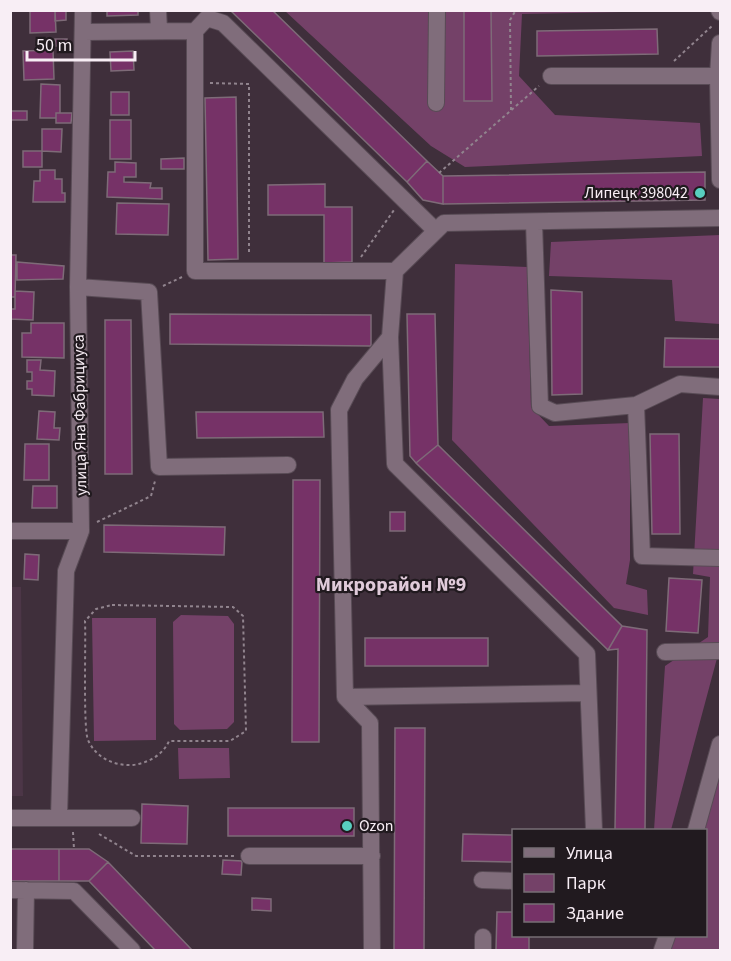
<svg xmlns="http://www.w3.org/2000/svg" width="731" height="961" viewBox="0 0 731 961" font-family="'Source Sans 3',sans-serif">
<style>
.built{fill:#4c3647}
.green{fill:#744168}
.building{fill:#763267;stroke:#7e6b78;stroke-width:1.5}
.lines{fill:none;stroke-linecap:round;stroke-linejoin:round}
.minor-casing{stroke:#584b55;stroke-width:18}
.path{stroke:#91848e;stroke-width:2;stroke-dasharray:3 3;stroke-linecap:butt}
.minor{stroke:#806d7b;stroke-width:16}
.poi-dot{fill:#58cec0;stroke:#211a1f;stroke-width:2}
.labels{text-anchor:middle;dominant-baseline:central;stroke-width:4.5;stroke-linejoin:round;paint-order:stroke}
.poi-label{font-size:16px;fill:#f8eef5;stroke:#211a1f;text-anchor:end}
.street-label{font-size:16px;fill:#f8eef5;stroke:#211a1f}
.quarter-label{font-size:20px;font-weight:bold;fill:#e0cbda;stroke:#211a1f}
</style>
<rect width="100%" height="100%" fill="#3f2f3b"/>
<path class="built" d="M10,587H21L23,796H11Z"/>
<path class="green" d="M285,11H673L522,14L519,76L555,115L700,123L702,156L465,167L431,146Z
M720,235V324L675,321L672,280L549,276L551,242Z
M455,264L527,267L531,407L549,426L630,423V560L626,584L647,590L648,615L614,608L452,440Z
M703,398L720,399V647L671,830H654L665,666L708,637L710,577L693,574Z
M181,615L228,616L234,624V722L227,729L180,730L174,724L173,622Z
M92,618H156V740L94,741Z
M178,748H229L230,778L179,779Z
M720,763V950H667L671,936H706V830H701Z"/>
<path class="building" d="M30,10H55L56,32L30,33Z
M55,10H66V20L55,21Z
M107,10H138V15L107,16Z
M230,10H272L427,161L407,182Z
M464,10H491L492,101H464Z
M657,29L658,54L537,56V31Z
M55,39H67V46H56Z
M53,50L54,79L24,80L23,51Z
M133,51L134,70L111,71L110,52Z
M41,84L60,85V113H56V118H40Z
M111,92H129V115H111Z
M236,97L238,259L208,260L205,98Z
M10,111H27V120H10Z
M56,113H72L71,123H56Z
M110,120H131V159H110Z
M42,129H62L61,152L42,151Z
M23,151H42V167H23Z
M184,158V169H161V159Z
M427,161L443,176V204L423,200L407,182Z
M115,162L136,163V177H124V182L151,183L150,188H162V199L107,197L108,172H115Z
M40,170H55V179H62V193H65V202H33L34,181H40Z
M705,172V200L443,204V176Z
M325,184V207H352V262L324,263V215H268V185Z
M117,203L169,204L168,235L116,234Z
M10,255H16L15,297H10Z
M17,262L64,266L63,279L17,280Z
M551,290L582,292V394L552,395Z
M15,291L34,292L33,320L10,319V309H15Z
M170,314L371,315V346L170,344Z
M407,314H435L438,445L416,463L410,456Z
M105,320H131L132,474H105Z
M31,323H64V358L22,357V333H31Z
M665,338L720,339V367H664Z
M27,360H41L40,370L55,371L54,396L32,395V389H27V381H32V372H27Z
M39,411L55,412L54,428H60L59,440L37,439Z
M196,412H323L324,437L197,438Z
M650,434H679L680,534H652Z
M25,444H49V480H24Z
M438,445L622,626L608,650L416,463Z
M293,480H320L319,742H292Z
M33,486H57V508H32Z
M390,512H405V531H390Z
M104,525L225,527L224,555L104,552Z
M25,554L39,555L38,580L24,579Z
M669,578L702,580L698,633L666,631Z
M622,626L647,630L645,830H615L618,649L608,650Z
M365,638H488V666H365Z
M395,728H425L424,950H394Z
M142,804L188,806L187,844L141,843Z
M228,808H354V836H228Z
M463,834L514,835V862L462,861Z
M10,849H59V881H10Z
M59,849H89L108,862L89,881H59Z
M223,860L242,861L241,875L222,874Z
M108,862L192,950H155L89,881Z
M252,898L271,899V911L252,910Z
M497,912H514V936H529V950H496Z"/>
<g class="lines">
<g class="minor-casing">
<path id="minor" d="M158,10L159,29
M719,10L720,12
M195,31L207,18L223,23L435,230
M83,32L195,31V271H395L444,223L720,218
M720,43L718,76L720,180
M551,76H718
M436,103L437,10
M534,222L540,406L555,413L636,405L680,384L720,387
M395,271L390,337L395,464L587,654L594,830
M78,287L149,292L159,467L288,465
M390,337L355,379L339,410L345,697L588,693
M636,405L642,556L720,558
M10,531H81
M665,652L720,651
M345,697L370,723L372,950
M59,817L66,571L81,531L78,287L83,10
M10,818H132
M696,830L720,744
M249,856H372
M482,880L514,881
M10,890L74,891L132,950
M483,937V950
M25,950L26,890
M662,950L667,936"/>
</g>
<path class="path" d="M674,61L712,26
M210,83L249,84V255
M511,110L510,20L516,10
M439,173L539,86
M361,257L394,210
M163,286L182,277
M97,522L151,496L155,481
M112,605L233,607L243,616L246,731L230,741H169C163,755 148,763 133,765C114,766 96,758 88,740C83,729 86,640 85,621L96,609Z
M73,832L74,849
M99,834L136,856H234"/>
<use href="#minor" class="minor"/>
</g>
<g class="poi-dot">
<circle cx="700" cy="193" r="6"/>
<circle cx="347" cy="826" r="6"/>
</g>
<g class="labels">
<g class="poi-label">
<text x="688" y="193">Липецк 398042</text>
<text x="359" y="826" text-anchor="start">Ozon</text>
</g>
<g class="street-label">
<text transform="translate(80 415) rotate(-91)">улица Яна Фабрициуса</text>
</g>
<g class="quarter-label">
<text x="391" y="585">Микрорайон №9</text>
</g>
</g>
<rect width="731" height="961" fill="none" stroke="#f8eef5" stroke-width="24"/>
<rect x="512" y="829" width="195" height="108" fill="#211a1f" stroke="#776f75" stroke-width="1.5"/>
<rect x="524" y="848" width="30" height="9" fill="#806d7b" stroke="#776f75" stroke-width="1.5"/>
<text x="566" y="859" font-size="18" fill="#f8eef5">Улица</text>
<rect x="524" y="874" width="30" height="18" fill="#744168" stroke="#776f75" stroke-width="1.5"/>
<text x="566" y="889" font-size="18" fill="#f8eef5">Парк</text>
<rect x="524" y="904" width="30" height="18" fill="#763267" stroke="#776f75" stroke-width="1.5"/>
<text x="566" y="919" font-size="18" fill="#f8eef5">Здание</text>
<path d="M27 51v9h108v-9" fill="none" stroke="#f8eef5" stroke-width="3"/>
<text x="36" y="51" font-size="18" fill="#f8eef5" stroke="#211a1f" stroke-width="4.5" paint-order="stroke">50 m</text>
</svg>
